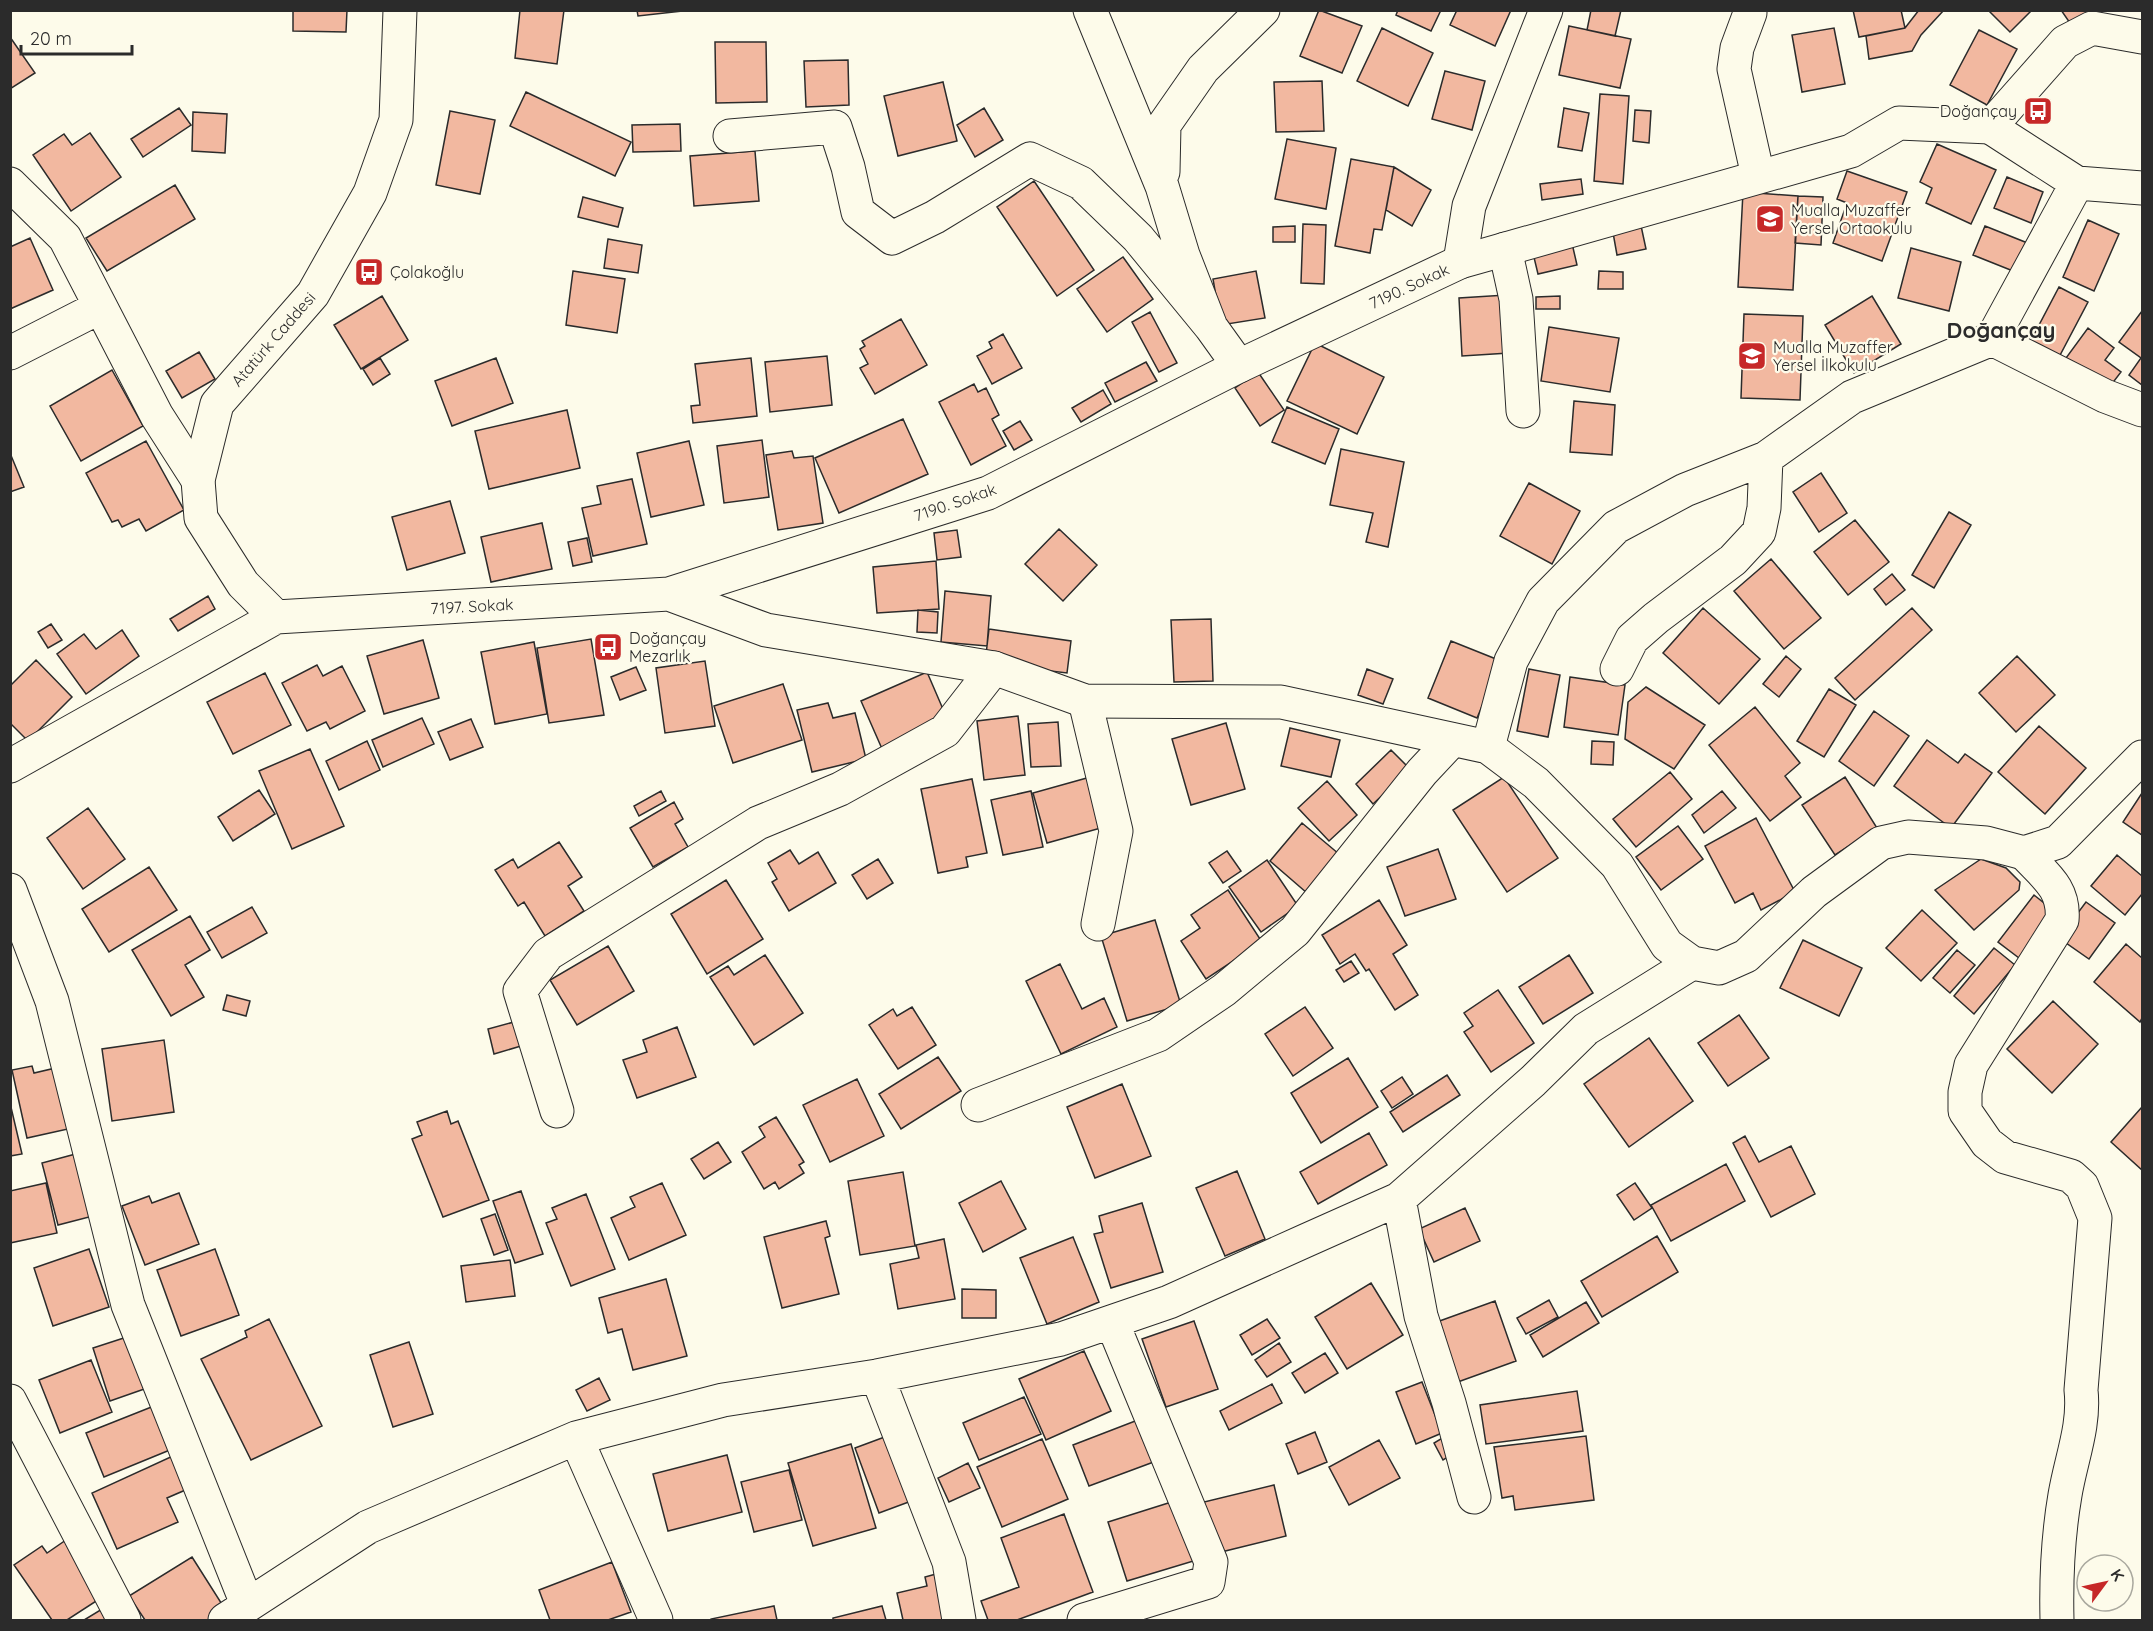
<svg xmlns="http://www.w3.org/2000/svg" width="2153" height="1631" viewBox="0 0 2153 1631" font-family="Quicksand,sans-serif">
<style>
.building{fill:#f2b8a0;stroke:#2b2b2b;stroke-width:1.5}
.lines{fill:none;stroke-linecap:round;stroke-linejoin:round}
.street-casing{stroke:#2b2b2b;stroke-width:35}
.secondary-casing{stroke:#2b2b2b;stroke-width:35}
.street{stroke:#fdfbea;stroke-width:33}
.secondary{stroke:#fdfbea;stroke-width:33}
.labels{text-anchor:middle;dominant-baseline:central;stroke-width:4.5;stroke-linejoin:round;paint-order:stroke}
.poi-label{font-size:16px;fill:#2b2b2b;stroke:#fdfbea;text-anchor:start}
.street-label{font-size:16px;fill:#2b2b2b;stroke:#fdfbea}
.district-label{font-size:22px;font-weight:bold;fill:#2b2b2b;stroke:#fdfbea}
</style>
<rect width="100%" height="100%" fill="#fdfbea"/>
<path class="building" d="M293,10H347L346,32L293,31Z
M520,10H564L557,64L515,58Z
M637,10H682V11L638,16Z
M1319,10L1362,26L1342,73L1300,56Z
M1398,10H1441L1431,31L1396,15Z
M1457,10H1511L1495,46L1450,25Z
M1591,10H1621L1615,36L1587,30Z
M1853,10H1901L1905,28L1859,37Z
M1919,10H1944L1921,35L1912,51L1869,59L1866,36L1905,28Z
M1988,10H2032L2010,32Z
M2061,10H2093L2072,26Z
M1569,26L1631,39L1620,88L1559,75Z
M1382,28L1433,53L1408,106L1357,81Z
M1834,28L1845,84L1802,92L1792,35Z
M1979,30L2017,49L1987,105L1950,85Z
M10,37L35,73L10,89Z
M715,42H766L767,102L716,103Z
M848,60L849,105L806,107L804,61Z
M1445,71L1485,81L1472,130L1432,119Z
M1322,81L1324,131L1276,132L1274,82Z
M943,82L957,141L898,156L884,96Z
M526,92L631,142L615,176L510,126Z
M1600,94L1629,96L1623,184L1594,181Z
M179,108L191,125L143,157L131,139Z
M984,108L1003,140L975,157L957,125Z
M1564,108L1589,113L1582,151L1558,147Z
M1635,110L1651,111L1649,143L1633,141Z
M450,111L495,120L480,194L436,185Z
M193,112L227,114L225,153L192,151Z
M680,124L681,151L633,152L632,125Z
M90,133L121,177L71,211L33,155L64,134L72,145Z
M1287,139L1336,148L1326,209L1275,199Z
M1937,144L1996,170L1971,224L1926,203L1932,188L1920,182Z
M755,151L759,201L694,206L690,156Z
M1351,159L1394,167L1382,230L1374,229L1370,253L1335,246Z
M1394,167L1431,190L1412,226L1386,210Z
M1847,171L1907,192L1882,261L1833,243L1847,203L1837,199Z
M2007,177L2043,192L2031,223L1994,208Z
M1581,179L1583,194L1542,200L1540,184Z
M1034,181L1094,270L1057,296L997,207Z
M175,185L195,219L107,271L86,238Z
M1743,192L1798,196L1793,290L1738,287Z
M1798,196L1823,197L1821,245L1795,243Z
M583,197L623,208L618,227L578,217Z
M2088,220L2119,234L2094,291L2063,277Z
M1640,221L1646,249L1617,255L1612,227Z
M1303,224L1326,225L1324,284L1301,283Z
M1295,226V242H1273V227Z
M1985,226L2030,244L2018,273L1973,255Z
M30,238L53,290L10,309V247Z
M608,239L642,245L638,273L604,268Z
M1571,239L1577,265L1538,274L1532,249Z
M1911,248L1961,262L1949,311L1898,298Z
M1123,257L1153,299L1107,332L1077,289Z
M573,271L625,279L617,333L566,325Z
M1256,271L1265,318L1221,325L1213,279Z
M1599,271L1623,272V289H1598Z
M2059,287L2088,302L2058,359L2029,344Z
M1506,295L1509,353L1462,356L1459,298Z
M382,296L408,340L361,369L334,325Z
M1560,296V309H1536V297Z
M1872,296L1901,344L1854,373L1825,325Z
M2142,311V385L2129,375L2141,358L2119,342Z
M1150,312L1177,363L1159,372L1132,322Z
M1744,314L1803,316L1800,400L1741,398Z
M901,319L927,365L875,394L860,368L868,364L860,349L865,346L862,341Z
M1549,327L1619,338L1610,392L1541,381Z
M2088,328L2114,348L2105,360L2121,372L2108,389L2066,358Z
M1003,334L1022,368L992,384L977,356L992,348L989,342Z
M1315,343L1384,377L1357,434L1287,401Z
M199,352L215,379L182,398L166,371Z
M827,356L832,405L770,412L765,362Z
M380,358L390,374L373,385L363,369Z
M496,358L513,403L452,426L435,381Z
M751,358L757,416L693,423L691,406L700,405L695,364Z
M1146,362L1157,381L1115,402L1105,383Z
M112,370L143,426L81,461L50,406Z
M1258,372L1284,410L1260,426L1235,388Z
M974,384L978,392L986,388L999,415L992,419L1006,446L971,465L939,402Z
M1103,390L1111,404L1081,422L1072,408Z
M1574,401L1615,405L1612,455L1570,452Z
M1287,407L1339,429L1325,464L1272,442Z
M567,410L580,468L489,489L475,431Z
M903,419L928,474L839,513L815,458Z
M1020,421L1032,440L1014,450L1003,431Z
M762,440L769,497L724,503L717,446Z
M146,441L184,510L146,531L139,519L122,527L118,520L112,522L86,473Z
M689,441L704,505L651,517L637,453Z
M1341,449L1404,462L1388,547L1366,542L1373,513L1330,505Z
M792,451L794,458L813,456L823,523L778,530L766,455Z
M10,453L24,487L10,492Z
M1821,473L1847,513L1819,532L1793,492Z
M632,479L647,544L593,556L582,508L601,504L597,486Z
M1529,483L1580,511L1552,564L1500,536Z
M450,501L465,553L407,570L392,517Z
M1949,512L1971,525L1934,588L1912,575Z
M1855,520L1889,562L1848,595L1814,552Z
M542,523L552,569L491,582L481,537Z
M1059,529L1097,565L1063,601L1025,564Z
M957,530L961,557L937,560L934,533Z
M587,538L592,562L573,566L568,542Z
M1771,559L1821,618L1784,649L1734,591Z
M936,561L939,609L877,613L873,567Z
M1892,574L1905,590L1886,605L1874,589Z
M945,591L991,596L987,646L941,642Z
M208,596L215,609L178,631L170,619Z
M1703,608L1760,659L1719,704L1663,653Z
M1912,608L1932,630L1855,700L1835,678Z
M918,610L938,612L937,633L917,632Z
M1211,619L1213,681L1174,682L1171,620Z
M51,624L62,640L48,648L38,632Z
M989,629L1071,641L1067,673L985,663Z
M122,630L139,656L86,694L57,654L84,634L96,649Z
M591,639L604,715L549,723L537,648Z
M423,640L439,698L384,714L367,656Z
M1451,641L1501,661L1477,718L1428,698Z
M534,642L547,714L495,724L481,652Z
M1786,656L1801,669L1779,697L1763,684Z
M2017,656L2055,695L2016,732L1979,693Z
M36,660L72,697L28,741L10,723V686Z
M705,661L715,726L665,733L656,668Z
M317,665L323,676L342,666L365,711L330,729L326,722L307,731L282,683Z
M636,667L646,690L620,700L611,677Z
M1367,669L1393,679L1383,704L1358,695Z
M1529,669L1560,675L1548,737L1517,731Z
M927,672L949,723L883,751L861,701Z
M265,673L291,725L233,754L207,702Z
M1570,677L1625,685L1618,735L1564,727Z
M783,684L802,740L733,763L714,706Z
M1646,687L1705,725L1674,769L1625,739L1628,702Z
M1829,689L1856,705L1824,757L1797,741Z
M828,703L833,718L855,713L866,759L812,772L797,710Z
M1755,707L1800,763L1785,776L1801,797L1770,821L1709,745Z
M1874,711L1909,736L1874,786L1839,761Z
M1018,716L1025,775L984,780L977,721Z
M422,718L434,744L383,767L372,740Z
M471,719L483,747L450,760L438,732Z
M1058,722L1061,766L1031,767L1028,724Z
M1226,723L1245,789L1191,805L1172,739Z
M2039,726L2086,768L2045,814L1998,772Z
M1290,728L1340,740L1331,777L1281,766Z
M1927,740L1958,763L1965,754L1992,773L1951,828L1894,786Z
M367,741L380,770L339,790L326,761Z
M1592,741L1614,742L1613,765L1591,764Z
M310,749L344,826L292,849L259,771Z
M1391,750L1410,769L1373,804L1356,784Z
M1670,772L1692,799L1636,847L1613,819Z
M1094,776L1108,826L1047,843L1033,793Z
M1504,777L1558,858L1507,892L1453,810Z
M1845,777L1877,828L1835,855L1802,805Z
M972,779L987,853L966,857L968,867L938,873L921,789Z
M1327,781L1357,815L1329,841L1298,808Z
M259,790L275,814L233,841L218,817Z
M661,791L666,801L639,816L634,806Z
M1031,791L1043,847L1003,855L991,800Z
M1722,791L1736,808L1704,833L1692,815Z
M2142,793V835L2123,822Z
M674,802L683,819L675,824L688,847L653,867L630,828Z
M88,808L125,859L83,889L47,838Z
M1756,818L1795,892L1761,910L1753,893L1735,903L1705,846Z
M1302,823L1339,854L1307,893L1270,861Z
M1678,826L1703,859L1661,890L1636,857Z
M559,842L582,877L568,886L584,911L545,936L524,902L518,906L495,870L513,859L518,868Z
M1438,849L1456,899L1405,916L1387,867Z
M790,850L799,864L818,852L836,883L789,911L772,882L777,879L768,863Z
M1227,851L1241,871L1223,883L1209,863Z
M2117,855L2142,876V894L2125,915L2091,886Z
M878,859L893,883L867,899L852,875Z
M1981,859L2006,868L2020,882L2019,890L1974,930L1935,890Z
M1267,860L1298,906L1261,932L1229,887Z
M149,867L177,910L109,952L82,909Z
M726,880L763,939L707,974L671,914Z
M1228,890L1262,942L1206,979L1181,941L1200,928L1191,915Z
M2034,895L2054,911L2019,958L1998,942Z
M1379,900L1407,945L1393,954L1418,995L1395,1010L1369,969L1366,971L1355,954L1340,964L1322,935Z
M2086,902L2115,923L2089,959L2059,938Z
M252,907L267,933L222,958L207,932Z
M1922,910L1957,943L1921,981L1886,948Z
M190,916L210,950L185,965L204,997L171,1016L132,950Z
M1155,920L1181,1005L1127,1021L1101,936Z
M1803,940L1862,968L1839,1016L1780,988Z
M2126,944L2142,958V1018L2140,1022L2094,982Z
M608,946L634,991L577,1025L550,980Z
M1994,948L2015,965L1974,1014L1954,996Z
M1957,950L1975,965L1950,993L1933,978Z
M765,955L803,1013L754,1045L710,977L728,966L734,975Z
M1569,955L1593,993L1543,1024L1519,987Z
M1351,961L1359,973L1344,982L1336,970Z
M1060,964L1082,1009L1104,998L1117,1027L1061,1054L1026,981Z
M1498,990L1534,1043L1491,1072L1464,1032L1473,1026L1464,1013Z
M227,995L250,1001L246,1016L223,1010Z
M2053,1001L2098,1044L2052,1093L2007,1049Z
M912,1007L936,1045L898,1069L869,1025L893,1009L897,1016Z
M1305,1007L1333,1048L1293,1076L1265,1034Z
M1739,1015L1769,1058L1728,1086L1698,1043Z
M514,1022L521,1046L494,1054L488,1029Z
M677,1027L696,1077L637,1098L623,1060L647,1052L643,1040Z
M1649,1038L1693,1101L1629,1147L1584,1084Z
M164,1040L174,1112L112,1121L102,1049Z
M938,1057L961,1091L901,1129L879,1094Z
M1348,1058L1378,1107L1321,1143L1291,1093Z
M32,1066L34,1073L64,1066L77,1127L27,1138L12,1070Z
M1447,1075L1460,1095L1403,1132L1390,1112Z
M1402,1077L1413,1094L1392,1108L1381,1091Z
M857,1079L884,1136L830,1162L803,1105Z
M1122,1084L1151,1156L1095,1178L1067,1107Z
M10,1103L22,1154L10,1156Z
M2142,1107V1170L2111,1142Z
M447,1111L451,1124L458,1121L489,1200L443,1217L412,1139L422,1135L417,1122Z
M776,1117L804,1162L799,1165L804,1173L779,1189L775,1182L764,1189L742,1152L765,1137L759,1127Z
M1369,1133L1387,1165L1318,1204L1300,1172Z
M1745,1136L1759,1162L1791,1146L1815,1194L1771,1217L1733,1143Z
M718,1142L731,1162L704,1179L691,1159Z
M83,1152L93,1216L58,1225L42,1163Z
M1726,1164L1745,1201L1671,1241L1651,1205Z
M1237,1171L1265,1239L1225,1256L1196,1188Z
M903,1172L915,1246L860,1255L848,1181Z
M1001,1181L1026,1229L983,1252L959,1203Z
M46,1183L57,1233L10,1243V1191Z
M662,1183L686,1235L629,1260L611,1218L635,1207L630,1197Z
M1635,1183L1652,1208L1634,1220L1617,1195Z
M521,1191L543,1254L515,1263L493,1201Z
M179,1193L199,1244L145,1265L122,1206L149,1196L152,1203Z
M586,1194L615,1269L571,1286L546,1223L557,1219L552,1208Z
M1142,1203L1163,1272L1111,1288L1094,1234L1103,1232L1099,1216Z
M1465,1208L1480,1241L1434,1262L1419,1229Z
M495,1214L508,1250L494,1255L481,1219Z
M826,1221L830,1236L825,1238L839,1294L782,1308L764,1237Z
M1657,1236L1678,1272L1602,1317L1581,1281Z
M1073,1237L1099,1302L1047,1324L1020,1258Z
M944,1239L955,1299L898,1309L890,1264L919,1258L916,1245Z
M89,1249L109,1307L53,1326L34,1268Z
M215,1249L239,1315L181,1336L157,1270Z
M510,1260L515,1296L466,1302L461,1266Z
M666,1279L687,1356L633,1370L622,1329L608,1333L599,1298Z
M1371,1283L1403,1335L1347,1369L1315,1317Z
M962,1289L996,1290V1318H962Z
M1549,1300L1558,1317L1526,1334L1517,1318Z
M1495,1301L1516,1361L1455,1383L1434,1323Z
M1586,1302L1599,1323L1543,1357L1530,1335Z
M269,1319L322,1426L251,1460L201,1359L247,1337L245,1331Z
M1267,1319L1280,1338L1252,1355L1240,1335Z
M1194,1321L1218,1389L1166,1407L1142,1339Z
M133,1335L150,1387L110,1401L93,1348Z
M409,1342L433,1414L393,1427L370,1355Z
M1279,1343L1291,1362L1267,1377L1255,1360Z
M1084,1351L1111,1411L1046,1440L1019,1379Z
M1325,1353L1338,1373L1305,1393L1292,1373Z
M91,1360L112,1412L60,1433L39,1380Z
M599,1378L610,1400L587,1411L576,1390Z
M1422,1382L1442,1433L1416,1444L1396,1392Z
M1272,1384L1282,1403L1229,1430L1220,1411Z
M1577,1391L1583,1431L1486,1444L1480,1405Z
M1024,1397L1041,1434L979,1460L963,1423Z
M164,1402L182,1445L104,1477L86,1433Z
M1143,1418L1159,1460L1089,1486L1073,1445Z
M1315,1432L1327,1462L1298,1474L1286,1444Z
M890,1435L914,1500L879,1513L855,1448Z
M1586,1436L1594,1500L1515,1510L1513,1496L1502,1498L1494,1447Z
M1444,1437L1453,1454L1443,1460L1434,1443Z
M1042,1439L1068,1499L1002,1527L977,1467Z
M1379,1440L1400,1478L1349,1505L1329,1467Z
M851,1444L876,1528L813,1546L788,1463Z
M175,1455L190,1488L167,1498L178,1522L117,1549L92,1493Z
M727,1455L742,1512L668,1531L653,1474Z
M968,1463L980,1488L949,1502L938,1478Z
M789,1470L802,1520L754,1532L741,1482Z
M1274,1485L1286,1536L1217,1553L1204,1502Z
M1181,1499L1200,1559L1127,1581L1108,1522Z
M1064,1514L1093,1592L1017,1620H988L981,1601L1019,1587L1001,1538Z
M66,1540L104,1596L67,1620H52L14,1565L42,1546L47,1553Z
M192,1557L225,1609L208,1620H145L129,1596Z
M612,1562L631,1612L608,1620H550L539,1590Z
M936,1574L946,1620H903L897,1593L927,1586L925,1577Z
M107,1606L116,1620H84Z
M774,1606L777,1620H711V1619Z
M882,1606L886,1620H833V1618Z"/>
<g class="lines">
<g class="street-casing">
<path id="street" d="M1090,10L1162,186L1183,255L1211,327L1239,366
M1750,13L1737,48L1734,69L1758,176
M730,136L835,127L848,167L858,212L892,238L935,217L1030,159L1081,183L1138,238L1211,327
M1163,172L1164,125L1203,69L1263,10
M2077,183L2142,188
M10,184L65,238L157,416L198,480
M1505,249L1516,299L1523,411
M1460,262L1469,206L1546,10
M1992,339L2105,396L2142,410
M10,353L100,307
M1617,669L1632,639L1656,618L1733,560L1759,532L1764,508L1766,458
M1085,701L1116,831L1098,924
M1488,747L1511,661L1543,601L1616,527L1685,490L1766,458L1852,397L1992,339L2077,183L1990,127
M2024,853C2044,875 2065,888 2062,920L1971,1065L1965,1092V1111L1987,1143L2005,1157L2071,1176L2082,1186L2095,1218L2081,1390C2085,1426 2071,1459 2065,1495C2058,1536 2056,1579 2057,1620
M10,890L52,1001L128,1305L247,1604
M978,1105L1158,1035L1224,990L1295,931L1422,772L1452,740
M557,1111L520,991L548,954L758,823L840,789L945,731L994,668
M1399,1199L1421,1316L1449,1403L1474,1497
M877,1376L949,1562L959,1620
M10,1401L124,1620
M576,1438L656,1620
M225,1620L368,1527L576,1438L723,1400L877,1376L1061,1339L1169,1302L1307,1240L1399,1199L1533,1081L1586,1029L1692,963
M1084,1620L1208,1582L1211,1562L1112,1322"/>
</g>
<g class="secondary-casing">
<path id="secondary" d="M669,594L766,630L994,668L1085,701L1281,702L1488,747L1536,783L1617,865L1667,945L1692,963L1719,968L1746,956L1814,892L1881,843L1908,837L1986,843L2024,853L2058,842L2142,757
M276,617L243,584L201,518L198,480L217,404L313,294L370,193L396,120L400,10
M10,766L276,617L669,594L988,493L1239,366L1460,262L1851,151L1899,123L1990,127L2065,42L2092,28L2142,37"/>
</g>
<use href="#street" class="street"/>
<use href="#secondary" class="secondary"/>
</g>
<defs>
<g id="bus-square" transform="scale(1.5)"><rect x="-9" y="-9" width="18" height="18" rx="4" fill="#c62828" stroke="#fdfbea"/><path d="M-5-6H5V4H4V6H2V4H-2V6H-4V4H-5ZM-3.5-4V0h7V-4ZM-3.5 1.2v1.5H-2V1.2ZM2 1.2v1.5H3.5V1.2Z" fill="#fff"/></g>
<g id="school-square" transform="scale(1.5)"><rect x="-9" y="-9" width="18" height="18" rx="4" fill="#c62828" stroke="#fdfbea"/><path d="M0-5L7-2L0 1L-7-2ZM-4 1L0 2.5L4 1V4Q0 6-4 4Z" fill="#fff"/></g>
</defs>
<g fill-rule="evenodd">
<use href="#bus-square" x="2038" y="111"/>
<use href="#school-square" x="1770" y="219"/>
<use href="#bus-square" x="369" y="272"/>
<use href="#school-square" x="1752" y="356"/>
<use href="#bus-square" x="608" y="647"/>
</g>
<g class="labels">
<g class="poi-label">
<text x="2017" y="111" text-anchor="end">Doğançay</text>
<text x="1791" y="210">Mualla Muzaffer<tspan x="1791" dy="18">Yersel Ortaokulu</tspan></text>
<text x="390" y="272">Çolakoğlu</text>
<text x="1773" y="347">Mualla Muzaffer<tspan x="1773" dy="18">Yersel İlkokulu</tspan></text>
<text x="629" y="638">Doğançay<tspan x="629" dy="18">Mezarlık</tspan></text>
</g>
<g class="street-label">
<text transform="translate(1409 286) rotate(-25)">7190. Sokak</text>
<text transform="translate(273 339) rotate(-49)">Atatürk Caddesi</text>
<text transform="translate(955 502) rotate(-19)">7190. Sokak</text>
<text transform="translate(472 606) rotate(-3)">7197. Sokak</text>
</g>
<g class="district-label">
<text x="2001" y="330">Doğançay</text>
</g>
</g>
<rect width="2153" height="1631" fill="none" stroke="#2b2b2b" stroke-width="24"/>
<g transform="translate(2105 1583) rotate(57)"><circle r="28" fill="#fdfbea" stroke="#a9a89e" stroke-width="1.5"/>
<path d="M0-4.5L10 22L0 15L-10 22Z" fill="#c62828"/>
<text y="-9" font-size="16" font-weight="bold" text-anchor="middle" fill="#2b2b2b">K</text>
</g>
<path d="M21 45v9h111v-9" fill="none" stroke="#2b2b2b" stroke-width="3"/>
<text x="30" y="45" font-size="18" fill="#2b2b2b" stroke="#fdfbea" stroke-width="4.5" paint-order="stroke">20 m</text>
</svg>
